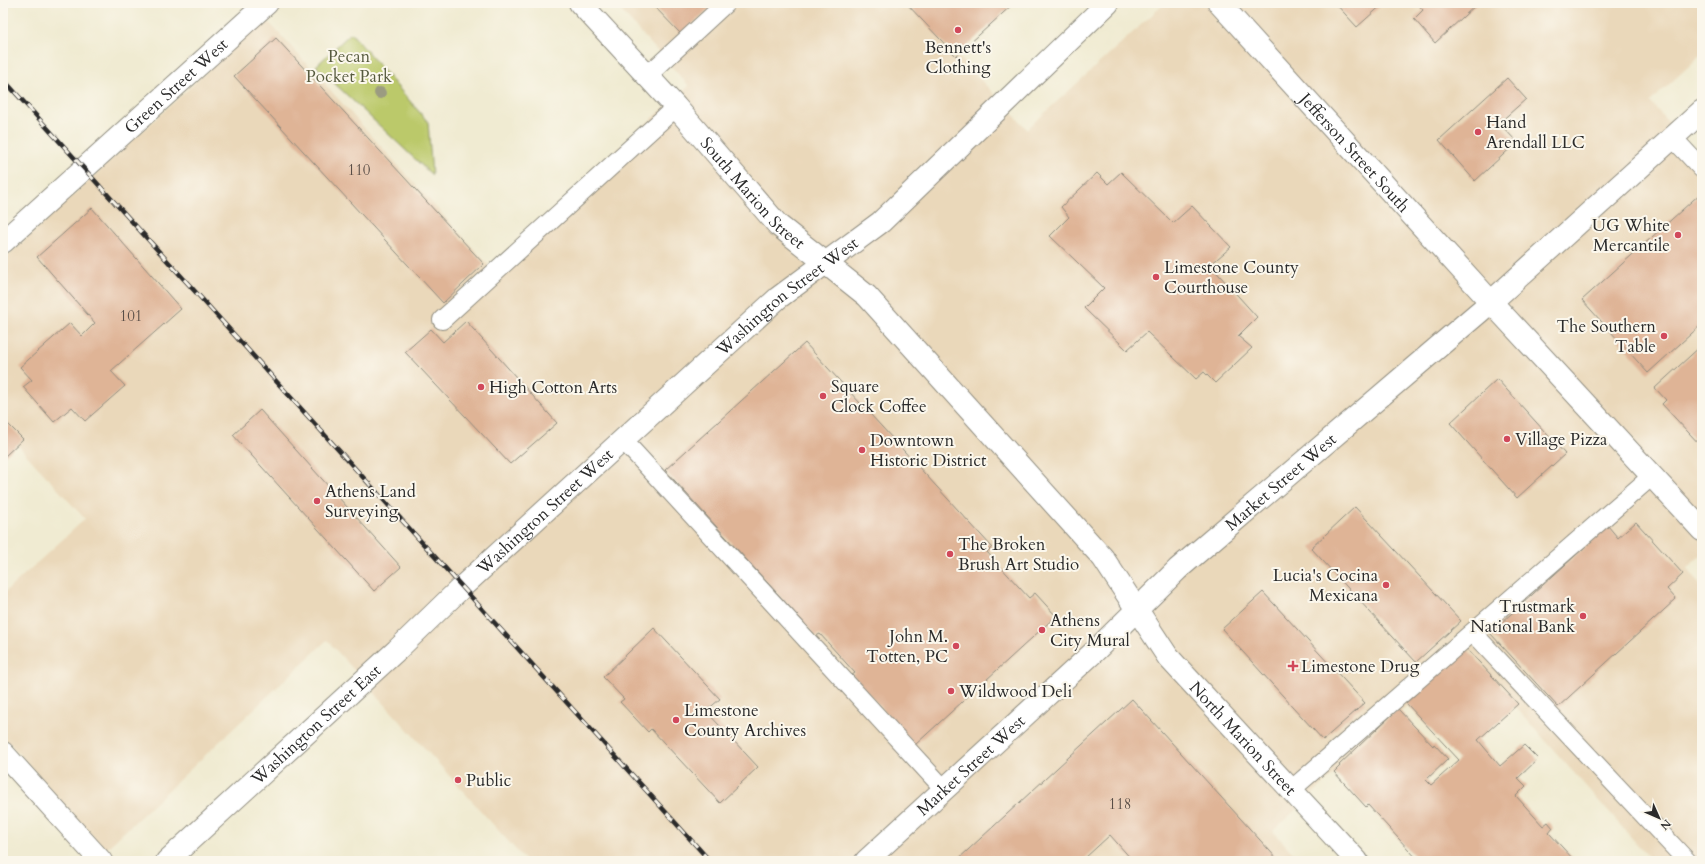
<svg xmlns="http://www.w3.org/2000/svg" width="1705" height="864" viewBox="0 0 1705 864" font-family="Cardo,serif">
<style>
.built{fill:#ead8ba}
.green{fill:#bbc96b;stroke:#737a4b}
.building{fill:#dfb496}
.lines{fill:none;stroke-linecap:round;stroke-linejoin:round}
.lane-casing{stroke:#8e8b7e;stroke-width:20}
.street-casing{stroke:#8e8b7e;stroke-width:24}
.secondary-casing{stroke:#8e8b7e;stroke-width:24}
.lane{stroke:#fff;stroke-width:18}
.street{stroke:#fff;stroke-width:22}
.secondary{stroke:#fff;stroke-width:22}
.rail-casing{stroke:#2b2b2b;stroke-width:4.5}
.rail{stroke:#fbf7ec;stroke-width:3;stroke-dasharray:9;stroke-linecap:butt}
.tree{fill:#9b9b81}
.poi-dot{fill:#d1495b;stroke:#fbf7ec;stroke-width:1.5}
.labels{text-anchor:middle;dominant-baseline:central;stroke-width:4;stroke-linejoin:round;paint-order:stroke}
.number-label{font-size:15px;fill:#584d46}
.poi-label{font-size:17px;fill:#2b2b2b;stroke:#fbf7ec;text-anchor:start}
.park-label{font-size:17px;fill:#565a3e;stroke:#fbf7ec}
.street-label{font-size:17px;fill:#2b2b2b;stroke:#fbf7ec}
</style>
<rect width="100%" height="100%" fill="#fbf7ec"/>
<filter id="ink" filterUnits="userSpaceOnUse"><feTurbulence type="fractalNoise" baseFrequency=".025" numOctaves="2"/><feDisplacementMap in="SourceGraphic" scale="8" xChannelSelector="R" yChannelSelector="G"/><feConvolveMatrix kernelMatrix="1 2 1 2 8 2 1 2 1" color-interpolation-filters="sRGB"/></filter>
<filter id="wash" filterUnits="userSpaceOnUse"><feTurbulence type="fractalNoise" baseFrequency=".012" numOctaves="4" result="noise"/><feDisplacementMap in="SourceGraphic" scale="16" xChannelSelector="R" yChannelSelector="G"/><feGaussianBlur stdDeviation="0.9" result="paint"/><feColorMatrix in="noise" values="0 0 0 0 0 0 0 0 0 0 0 0 0 0 0 0 0 1.4 0 .05"/><feComposite in="paint" operator="in"/></filter>
<g filter="url(#wash)">
<rect width="100%" height="100%" fill="#f0ebd2"/>
<path class="built" d="M614,3H908L1027,129L1165,3H1702V54L1650,102L1702,160V554L1687,568L1702,587V854L1695,861H1652L1466,651L1273,831L1300,861H526L327,640L105,850L3,736V594L85,519L3,429V260L265,18L491,268L629,139L689,86Z"/>
<path class="green" d="M351,33L428,122L432,175L316,66Z"/>
<g id="blocks">
<path class="building" d="M651,3H715L681,34Z
M906,3H1014L956,56Z
M1335,3H1384L1357,27Z
M1417,3H1478L1435,43L1414,19L1423,10Z
M276,38L484,264L443,303L234,76Z
M1507,78L1526,99L1499,123L1517,142L1475,181L1439,140Z
M1121,172L1173,223L1192,206L1231,247L1210,265L1257,317L1238,336L1252,348L1215,383L1204,372L1196,379L1147,332L1127,350L1084,308L1104,288L1050,236L1069,217L1061,207L1097,173L1108,184Z
M1702,192V324L1648,373L1582,300Z
M92,208L181,309L111,371L125,386L85,421L72,407L54,422L23,387L32,380L20,367L70,323L82,336L95,323L37,257Z
M466,321L557,423L510,464L405,352L431,329L443,342Z
M805,343L992,547L987,552L1029,598L1035,593L1056,616L915,745L852,675L855,673L820,634L816,636L665,470Z
M1702,345V447L1662,404L1666,400L1655,388Z
M1497,379L1565,454L1517,498L1450,423Z
M260,410L401,567L374,591L233,435Z
M3,419L23,439L5,456L3,454Z
M1355,507L1461,621L1416,662L1311,548Z
M1636,522L1683,574L1667,589L1676,599L1558,707L1490,633L1608,526L1618,538Z
M1263,592L1365,703L1323,740L1222,629Z
M654,628L720,699L706,711L758,767L720,803L651,729L648,732L620,702L624,699L603,677Z
M1466,648L1518,704L1478,740L1500,766L1524,745L1538,759L1518,778L1526,786L1516,796L1543,826L1548,822L1553,828L1549,833L1575,861H1419L1368,805L1366,807L1334,772L1340,766L1339,765L1398,709L1433,746L1434,744L1448,759L1426,780L1431,785L1459,760L1406,703Z
M1132,699L1279,861H1133L1110,835L1085,858L1088,861H956Z"/>
</g>
</g>
<g filter="url(#ink)">
<use href="#blocks" fill-opacity="0" stroke="#8e8b7e" stroke-width="1"/>
<g class="lines">
<g class="lane-casing">
<path id="lane" d="M647,76L726,3
M1673,138L1702,169
M442,320L676,107
M623,440L944,789
M1473,633L1687,861
M1291,790L1652,476"/>
</g>
<g class="street-casing">
<g id="street">
<path id="s1" d="M580,3L676,107L778,225L867,296L1103,558L1168,657L1357,861"/>
<path id="s2" d="M3,242L267,3"/>
</g>
</g>
<g class="secondary-casing">
<g id="secondary">
<path id="s3" d="M1219,3L1491,302L1702,530"/>
<path d="M3,753L101,861"/>
<path id="s4" d="M167,861L397,650L463,586L778,298L881,222L1108,3"/>
<path id="s5" d="M866,861L1094,652L1178,569L1491,302L1702,111"/>
</g>
</g>
<use href="#lane" class="lane"/>
<use href="#street" class="street"/>
<use href="#secondary" class="secondary"/>
<g class="rail-casing">
<path id="rail" d="M3,79L710,861"/>
</g>
<use href="#rail" class="rail"/>
</g>
<circle class="tree" cx="380" cy="93" r="6"/>
</g>
<g class="poi-dot">
<circle cx="958" cy="30" r="4"/>
<circle cx="1478" cy="132" r="4"/>
<circle cx="1678" cy="235" r="4"/>
<circle cx="1156" cy="277" r="4"/>
<circle cx="1664" cy="336" r="4"/>
<circle cx="481" cy="387" r="4"/>
<circle cx="823" cy="396" r="4"/>
<circle cx="1507" cy="439" r="4"/>
<circle cx="862" cy="450" r="4"/>
<circle cx="317" cy="501" r="4"/>
<circle cx="950" cy="554" r="4"/>
<circle cx="1386" cy="585" r="4"/>
<circle cx="1583" cy="616" r="4"/>
<circle cx="1042" cy="630" r="4"/>
<circle cx="956" cy="646" r="4"/>
<path d="M1291 660h4v4h4v4h-4v4h-4v-4h-4v-4h4z"/>
<circle cx="951" cy="691" r="4"/>
<circle cx="676" cy="720" r="4"/>
<circle cx="458" cy="780" r="4"/>
</g>
<g class="labels">
<g class="number-label">
<text x="359" y="170">110</text>
<text x="131" y="316">101</text>
<text x="1120" y="804">118</text>
</g>
<g class="poi-label">
<text x="958" y="47" text-anchor="middle">Bennett's<tspan x="958" dy="20">Clothing</tspan></text>
<text x="1486" y="122">Hand<tspan x="1486" dy="20">Arendall LLC</tspan></text>
<text x="1670" y="225" text-anchor="end">UG White<tspan x="1670" dy="20">Mercantile</tspan></text>
<text x="1164" y="267">Limestone County<tspan x="1164" dy="20">Courthouse</tspan></text>
<text x="1656" y="326" text-anchor="end">The Southern<tspan x="1656" dy="20">Table</tspan></text>
<text x="831" y="386">Square<tspan x="831" dy="20">Clock Coffee</tspan></text>
<text x="489" y="387">High Cotton Arts</text>
<text x="1515" y="439">Village Pizza</text>
<text x="870" y="440">Downtown<tspan x="870" dy="20">Historic District</tspan></text>
<text x="325" y="491">Athens Land<tspan x="325" dy="20">Surveying</tspan></text>
<text x="958" y="544">The Broken<tspan x="958" dy="20">Brush Art Studio</tspan></text>
<text x="1378" y="575" text-anchor="end">Lucia's Cocina<tspan x="1378" dy="20">Mexicana</tspan></text>
<text x="1575" y="606" text-anchor="end">Trustmark<tspan x="1575" dy="20">National Bank</tspan></text>
<text x="1050" y="620">Athens<tspan x="1050" dy="20">City Mural</tspan></text>
<text x="948" y="636" text-anchor="end">John M.<tspan x="948" dy="20">Totten, PC</tspan></text>
<text x="1301" y="666">Limestone Drug</text>
<text x="959" y="691">Wildwood Deli</text>
<text x="684" y="710">Limestone<tspan x="684" dy="20">County Archives</tspan></text>
<text x="466" y="780">Public</text>
</g>
<g class="park-label">
<text x="349" y="56">Pecan<tspan x="349" dy="20">Pocket Park</tspan></text>
</g>
<g class="street-label">
<text stroke="none"><textPath href="#s2" startOffset="233">Green Street West</textPath></text>
<text stroke="none"><textPath href="#s3" startOffset="202">Jefferson Street South</textPath></text>
<text stroke="none"><textPath href="#s1" startOffset="257">South Marion Street</textPath></text>
<text stroke="none"><textPath href="#s4" startOffset="839">Washington Street West</textPath></text>
<text stroke="none"><textPath href="#s5" startOffset="562">Market Street West</textPath></text>
<text stroke="none"><textPath href="#s4" startOffset="515">Washington Street West</textPath></text>
<text stroke="none"><textPath href="#s4" startOffset="202">Washington Street East</textPath></text>
<text stroke="none"><textPath href="#s1" startOffset="993">North Marion Street</textPath></text>
<text stroke="none"><textPath href="#s5" startOffset="142">Market Street West</textPath></text>
</g>
</g>
<rect width="1705" height="864" fill="none" stroke="#fbf7ec" stroke-width="16"/>
<g transform="translate(1659 818) rotate(135)" stroke="#fbf7ec" stroke-width="3" paint-order="stroke">
<path d="M0-3L7 15L0 10L-7 15Z" fill="#2b2b2b"/>
<text y="-6" font-size="11" font-weight="bold" text-anchor="middle" fill="#2b2b2b">N</text>
</g>
</svg>
